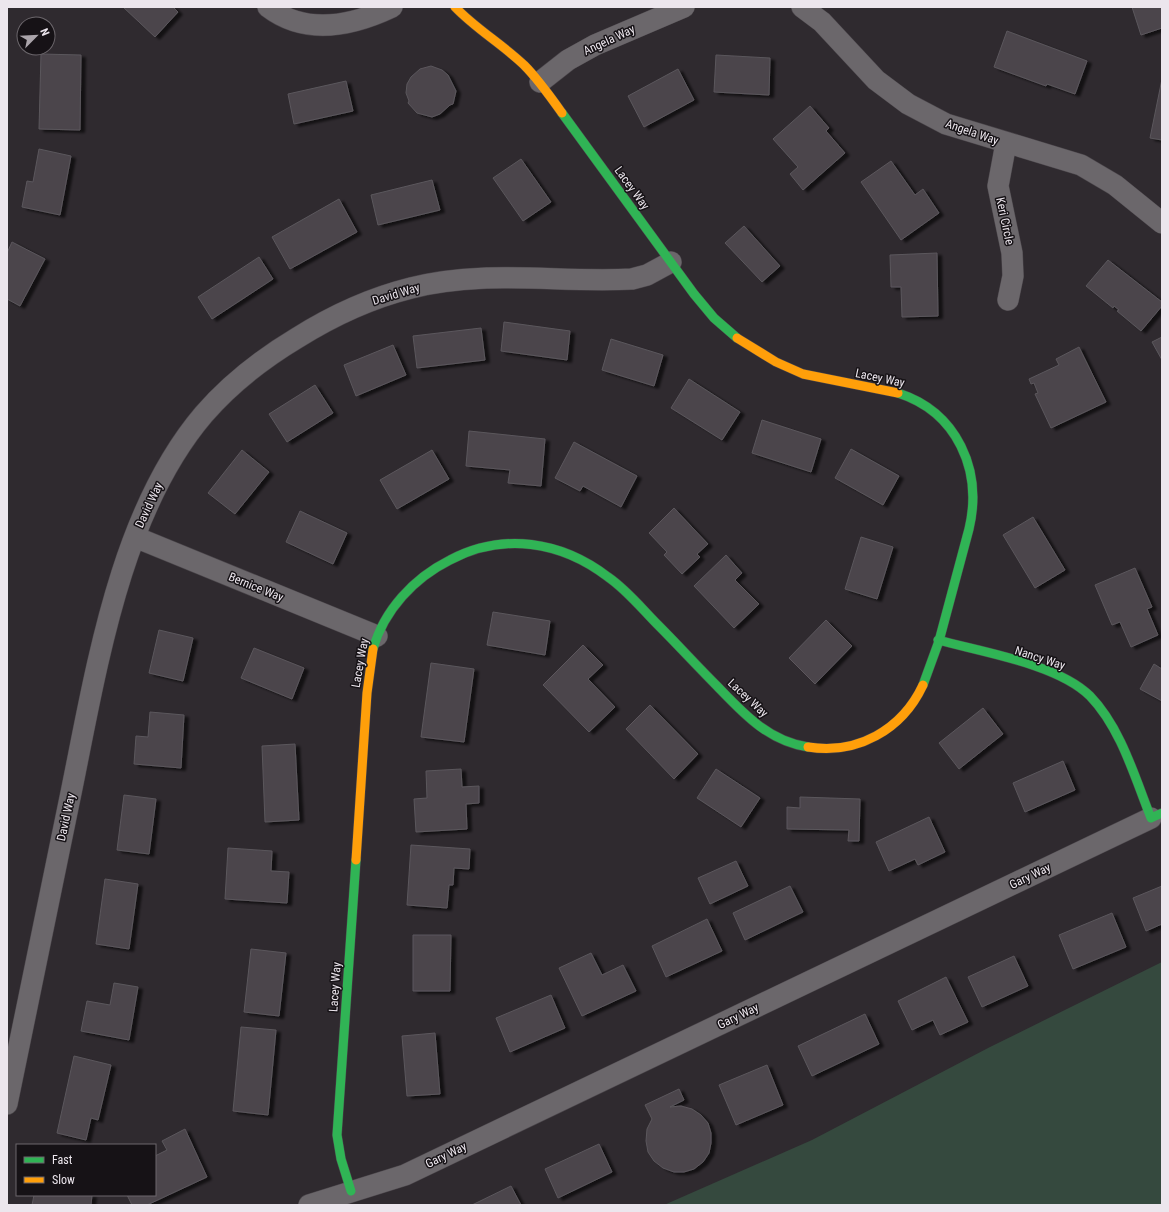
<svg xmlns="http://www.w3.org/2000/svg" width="1169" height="1212" viewBox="0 0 1169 1212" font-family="'Roboto Condensed',sans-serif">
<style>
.green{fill:#35493e}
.building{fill:#4b454c;stroke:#5b575c;filter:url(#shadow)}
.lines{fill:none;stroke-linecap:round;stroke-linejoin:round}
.street-casing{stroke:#4a454a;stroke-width:22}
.fast-casing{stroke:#4a454a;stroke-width:10}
.slow-casing{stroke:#4a454a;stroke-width:10}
.street{stroke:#6b676b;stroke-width:21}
.fast{stroke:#30b455;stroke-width:9}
.slow{stroke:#ff9f0a;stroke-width:9}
.labels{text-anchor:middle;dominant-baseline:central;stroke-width:3;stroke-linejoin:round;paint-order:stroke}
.street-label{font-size:12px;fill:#ece6ed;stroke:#161216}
</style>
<defs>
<filter id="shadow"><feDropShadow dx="4.5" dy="2.5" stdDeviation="1" flood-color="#0009"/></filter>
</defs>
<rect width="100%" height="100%" fill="#2f2a2f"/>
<path class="green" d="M1162,962V1205H664L812,1140L990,1047Z"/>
<path class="building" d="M123,7H173L178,12L155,37Z
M1132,7H1162V28L1141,35Z
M1007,31L1087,61L1075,94L1047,84L1046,86L994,67Z
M41,54L81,55L80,130L39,129Z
M716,55L770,58L769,95L714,92Z
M431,66L442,70L448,75L456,91L453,104L450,105L440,114L432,117L417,113L408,103L409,101L406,93L407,84L411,77L420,69Z
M678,69L694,100L644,127L628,96Z
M1162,79V140L1150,138Z
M346,81L353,111L294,124L288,94Z
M810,106L829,128L826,131L845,153L803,190L790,174L798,167L773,139Z
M39,149L71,156L60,215L22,207L27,181L33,182Z
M521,159L551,202L523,221L493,178Z
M891,161L915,195L923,189L939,213L901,240L861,182Z
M432,180L440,210L378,225L371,195Z
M339,199L357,232L290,269L272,237Z
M744,226L780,266L762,282L725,243Z
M12,242L45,259L20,306L7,299V253Z
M937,253L938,316L902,317L901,287H891L890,255Z
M259,257L273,279L212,319L198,297Z
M1108,260L1162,302V306L1141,331L1117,311L1119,310L1114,306L1113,308L1086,286Z
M504,322L570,331L567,360L501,351Z
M481,328L485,360L417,368L413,336Z
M1162,337V360L1152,342Z
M611,339L663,355L654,386L602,370Z
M393,345L406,375L356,396L344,365Z
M1079,347L1106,402L1051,428L1035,394L1038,393L1034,383L1031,384L1029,379L1059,365L1056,359Z
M689,379L740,412L722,440L671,408Z
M315,385L333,413L287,442L269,414Z
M762,420L821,439L811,472L752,453Z
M469,431L545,439L541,486L508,483L510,470L466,466Z
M574,442L637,476L621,507L583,486L580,491L555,478Z
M851,449L899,476L883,505L835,478Z
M242,450L269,472L235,514L208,493Z
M432,450L449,479L397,509L380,480Z
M674,508L708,544L697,554L700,557L682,574L664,555L667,552L649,533Z
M300,511L347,533L333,564L286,542Z
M1033,517L1065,570L1035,588L1003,535Z
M861,537L893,547L877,599L845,589Z
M726,555L742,573L735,580L759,604L734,628L694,586Z
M1135,568L1152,607L1147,609L1158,635L1131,647L1120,622L1112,625L1095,585Z
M493,612L550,621L545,655L487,645Z
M826,620L852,646L815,684L789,658Z
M159,630L193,638L183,681L149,673Z
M583,645L603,665L588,679L615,707L589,732L543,685Z
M254,648L304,668L292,699L241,678Z
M431,663L474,669L464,742L421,737Z
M1154,664L1162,669V701L1140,689Z
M650,705L698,754L674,779L626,729Z
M983,708L1003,734L959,769L939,743Z
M150,712L184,715L181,768L134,764L136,736L148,737Z
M295,744L299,820L265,822L262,746Z
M1063,761L1075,790L1025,812L1013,783Z
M461,769L462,787L479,786V803L466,804L467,829L416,832L414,799L427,798L426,771Z
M716,769L760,798L741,827L697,798Z
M124,795L156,799L149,854L117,850Z
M800,797L860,799L859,841H848L849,830L787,829V807L800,808Z
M929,817L945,852L918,865L915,859L889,871L876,842Z
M411,845L470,849L469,869L454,868L453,885H449L447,908L407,905Z
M228,848L272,851L271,871L289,872L287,903L225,899Z
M736,861L748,886L710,904L698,878Z
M105,879L138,884L129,949L96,944Z
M790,886L803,912L745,940L733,913Z
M1162,886V924L1146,931L1133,898Z
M1112,913L1126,947L1073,969L1059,935Z
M707,919L722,951L666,977L652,946Z
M413,935H451L450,991H413Z
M251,949L286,953L279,1016L244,1012Z
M591,953L602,975L623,965L636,991L582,1016L559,968Z
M1014,956L1028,986L982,1007L968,977Z
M946,977L968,1022L940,1035L933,1020L912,1030L898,1001Z
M114,983L138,987L129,1040L81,1031L87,1001L110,1005Z
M551,995L565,1028L510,1052L496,1018Z
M865,1014L879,1044L812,1076L798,1046Z
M241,1027L276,1030L268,1115L233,1111Z
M435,1033L440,1094L407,1096L402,1036Z
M74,1056L111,1065L98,1120L91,1118L86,1140L57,1133Z
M767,1065L783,1105L736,1125L719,1085Z
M679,1089L684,1100L670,1107L681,1106L692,1109L701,1115L708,1123L711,1133V1143L709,1153L703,1162L694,1169L684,1172H674L663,1168L654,1161L648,1152L646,1141L647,1129L652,1119L645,1105Z
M185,1129L207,1177L147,1205H132L127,1195H155V1156L167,1150L162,1141Z
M599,1144L612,1172L558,1198L545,1169Z
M511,1186L521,1205H472Z
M34,1195H92L91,1205H32Z"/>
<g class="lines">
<g class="street-casing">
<path id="street" d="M268,7C306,36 352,26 392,7
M802,7L822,22L876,80L908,104L946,124L1081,165L1115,185L1162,223
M540,82L568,60L595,45L684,7
M1006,143L998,186L1012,253L1013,276L1008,300
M135,537L377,636
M7,1104C29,999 50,893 72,788C97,665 121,511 204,414C231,383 262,359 297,338C332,316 371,298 411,288C484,269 558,283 632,279L647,275L671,262
M309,1205L405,1175L1151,818"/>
</g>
<g class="fast-casing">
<path id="fast" d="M562,113L694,294L714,318L737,338
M898,393C957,412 983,470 969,529L939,641L923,685
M938,640C982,652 1058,664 1090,696C1121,728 1135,778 1151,818L1162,813
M373,649C384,610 414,578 450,560C503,532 561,541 608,577C627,590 642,609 658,625C678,645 697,666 717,686C743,713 768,741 808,747
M351,1191L341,1159L337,1135L356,860"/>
</g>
<g class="slow-casing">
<path id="slow" d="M455,7C476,29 502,44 524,65C538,79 550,96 562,113
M737,338L776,362L803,374L898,393
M808,747C857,755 902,730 923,685
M356,860L367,693L373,649"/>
</g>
<use href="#street" class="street"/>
<use href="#fast" class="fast"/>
<use href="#slow" class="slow"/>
</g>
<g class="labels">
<g class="street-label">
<text transform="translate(609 40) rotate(-25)">Angela Way</text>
<text transform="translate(972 132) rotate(19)">Angela Way</text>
<text transform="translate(632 188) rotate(54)">Lacey Way</text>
<text transform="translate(1005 221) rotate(78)">Keri Circle</text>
<text transform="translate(396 294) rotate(-17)">David Way</text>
<text transform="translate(880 378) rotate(12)">Lacey Way</text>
<text transform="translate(149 505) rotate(-65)">David Way</text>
<text transform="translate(256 587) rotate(22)">Bernice Way</text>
<text transform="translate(1040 658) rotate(18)">Nancy Way</text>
<text transform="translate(360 663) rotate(-80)">Lacey Way</text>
<text transform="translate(748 698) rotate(43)">Lacey Way</text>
<text transform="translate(66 817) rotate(-78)">David Way</text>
<text transform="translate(1030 876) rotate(-26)">Gary Way</text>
<text transform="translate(335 987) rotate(-86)">Lacey Way</text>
<text transform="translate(738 1016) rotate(-26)">Gary Way</text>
<text transform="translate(446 1155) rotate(-26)">Gary Way</text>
</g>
</g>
<rect width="1169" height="1212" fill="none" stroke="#ece6ed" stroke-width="16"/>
<rect x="16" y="1144" width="140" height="52" fill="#161216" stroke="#6c676c"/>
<rect x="24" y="1157" width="20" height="6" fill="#30b455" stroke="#6c676c"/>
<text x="52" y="1164" font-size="12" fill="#ece6ed">Fast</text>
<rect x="24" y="1177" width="20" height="6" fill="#ff9f0a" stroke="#6c676c"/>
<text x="52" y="1184" font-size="12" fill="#ece6ed">Slow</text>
<g transform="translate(36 36) rotate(66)"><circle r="19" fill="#161216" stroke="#6c676c"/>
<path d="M0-3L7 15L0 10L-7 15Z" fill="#aaa4aa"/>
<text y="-6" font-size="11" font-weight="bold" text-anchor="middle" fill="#ece6ed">N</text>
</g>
</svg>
